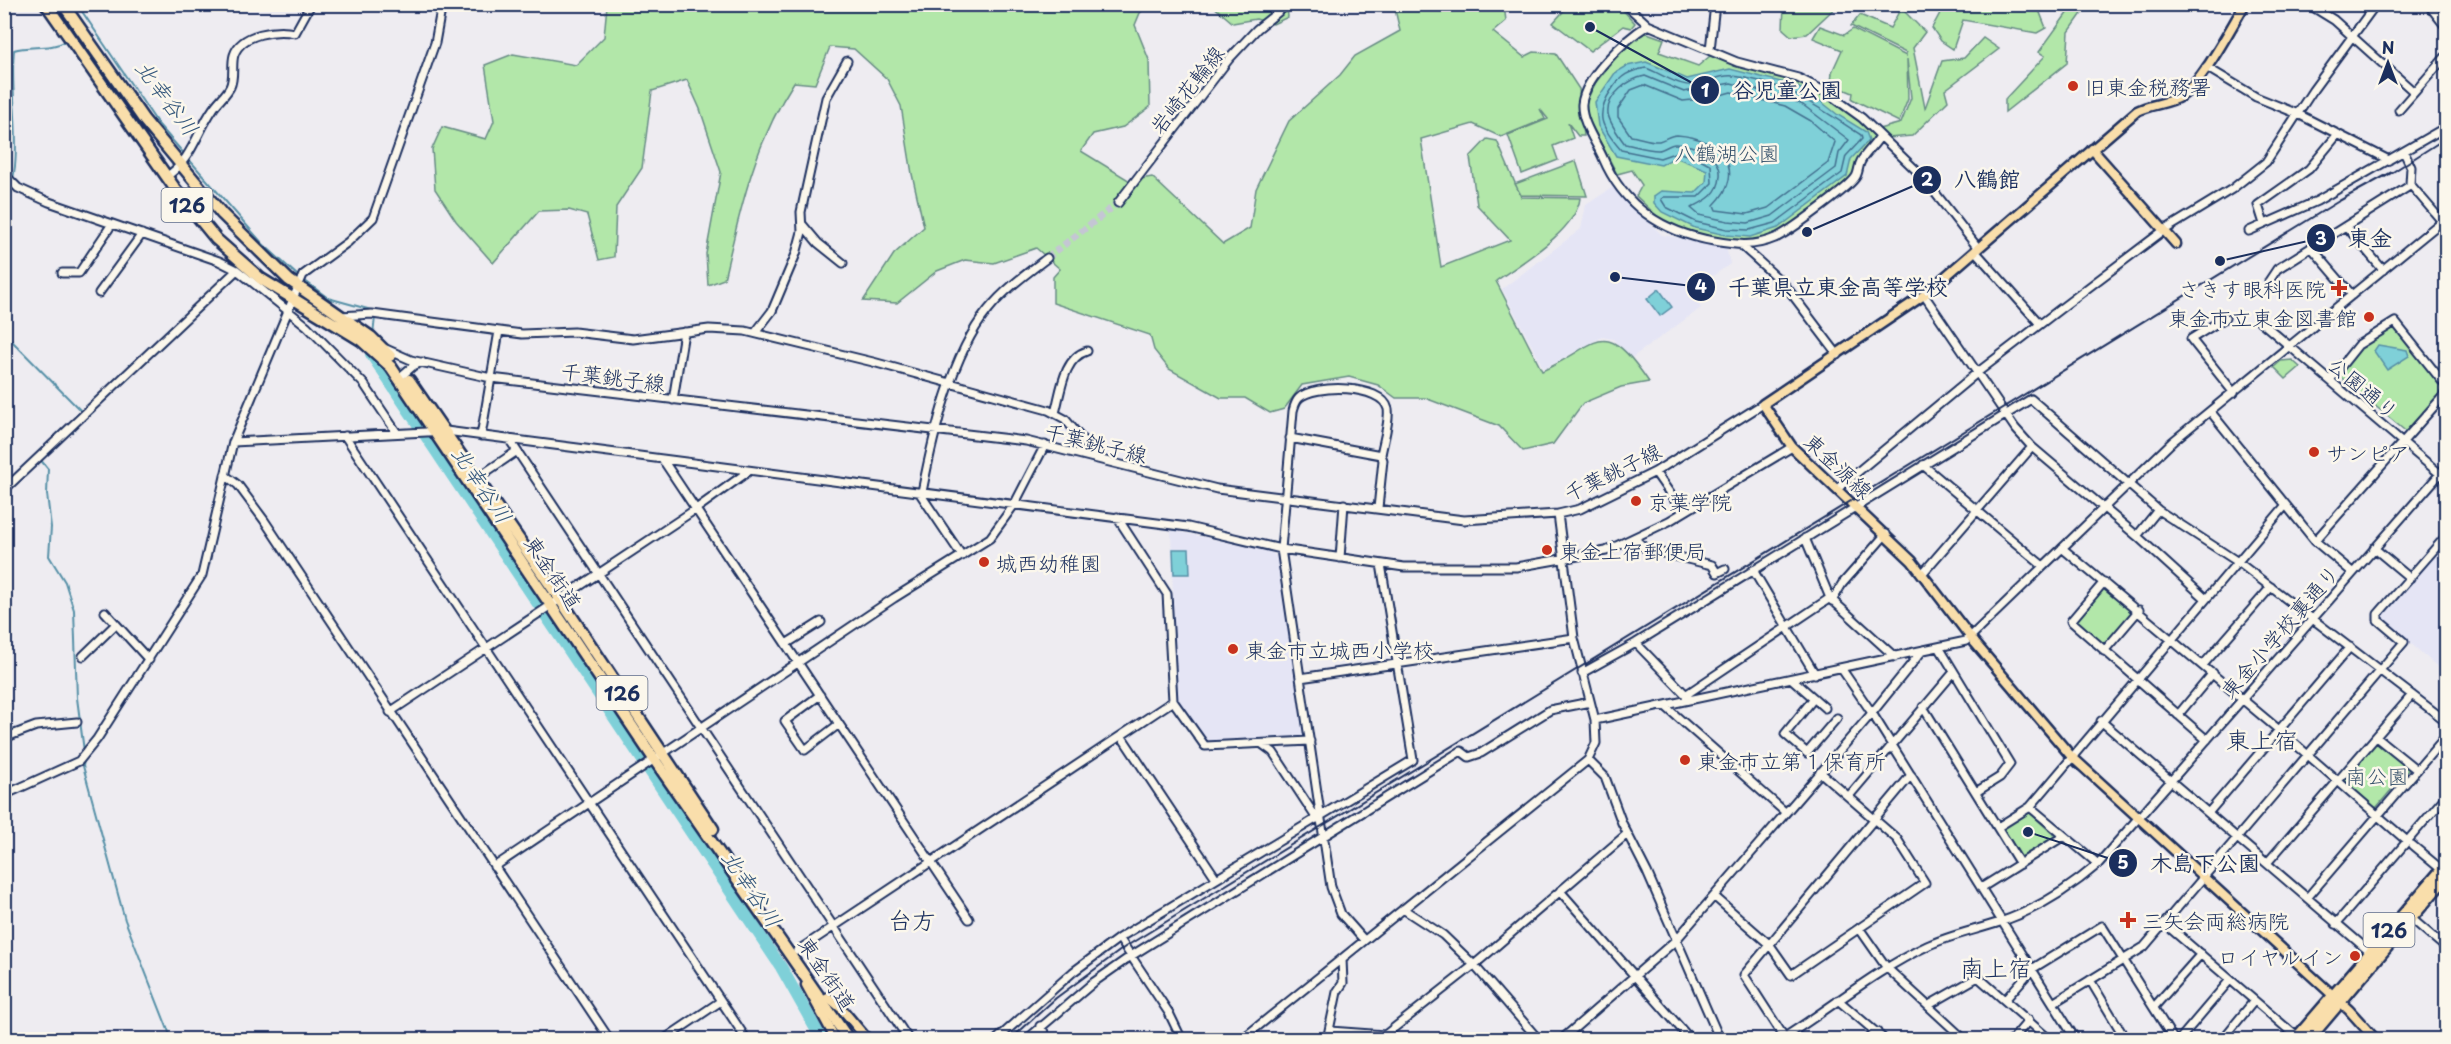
<svg xmlns="http://www.w3.org/2000/svg" width="2451" height="1044" viewBox="0 0 2451 1044" font-family="'Playpen Sans','Klee One',sans-serif">
<style>
.built{fill:#e5e5f5}
.green{fill:#b2e7a9;stroke:#668b84;stroke-width:1.5}
.water{fill:#7fd0d8;stroke:#5790a7;stroke-width:1.5}
.lines{fill:none;stroke-linecap:round;stroke-linejoin:round}
.shore{stroke:#436f8f;stroke-width:1.5}
.stream{stroke:#5790a7;stroke-width:2}
.river{stroke:#7fd0d8;stroke-width:12}
.minor-tunnel{stroke:#c4c6d4;stroke-width:7;stroke-dasharray:7 3.5;stroke-linecap:butt}
.minor-casing{stroke:#1b2f5e;stroke-width:11}
.major-casing{stroke:#1b2f5e;stroke-width:13}
.highway-casing{stroke:#1b2f5e;stroke-width:15}
.minor{stroke:#fbf7ec;stroke-width:7}
.major{stroke:#f9deab;stroke-width:8}
.highway{stroke:#f9deab;stroke-width:10}
.rail{stroke:#1b2f5e;stroke-width:2}
.poi-dot{fill:#c8321e;stroke:#fbf7ec;stroke-width:2}
.labels{text-anchor:middle;dominant-baseline:central;stroke-width:5;stroke-linejoin:round;paint-order:stroke}
.shield{fill:#fbf7ec;stroke:#5e6b89;stroke-width:1.5}
.shield-label{font-size:20px;font-weight:bold;fill:#1b2f5e}
.poi-label{font-size:21px;fill:#1b2f5e;stroke:#fbf7ec;text-anchor:start}
.street-label{font-size:21px;fill:#1b2f5e;stroke:#fbf7ec}
.park-label{font-size:21px;fill:#39546d;stroke:#fbf7ec}
.water-label{font-size:22px;font-style:italic;fill:#34577c;stroke:#fbf7ec}
.quarter-label{font-size:24px;fill:#1b2f5e;stroke:#fbf7ec}
.leader{fill:none;stroke:#1b2f5e;stroke-width:2}
.callout-dot{fill:#1b2f5e;stroke:#fbf7ec;stroke-width:2}
.mark-label{font-size:18px;text-anchor:middle;font-weight:bold;fill:#fff}
.callout-label{font-size:22px;text-anchor:middle;font-weight:bold;fill:#1b2f5e;stroke:#fbf7ec;stroke-width:5;stroke-linejoin:round;paint-order:stroke}
</style>
<rect width="100%" height="100%" fill="#eeecf1"/>
<filter id="ink" filterUnits="userSpaceOnUse"><feTurbulence type="fractalNoise" baseFrequency=".0167" numOctaves="2"/><feDisplacementMap in="SourceGraphic" scale="12" xChannelSelector="R" yChannelSelector="G"/><feConvolveMatrix kernelMatrix="1 2 1 2 8 2 1 2 1" color-interpolation-filters="sRGB"/></filter>
<g filter="url(#ink)">
<path class="built" d="M1613,187L1662,235L1726,246L1730,264L1690,292L1701,308L1630,359L1613,339L1602,337L1544,369L1502,289L1581,229L1586,205Z
M1171,530L1271,552L1278,558L1304,739L1205,742L1176,697Z
M2446,541V674L2381,618Z"/>
<path class="green" d="M1945,4L2037,5L2046,28L2037,33L1963,20L1953,49L1941,41L1932,28Z
M607,5H1149L1140,13L1135,25L1149,60L1150,107L1123,127L1093,134L1081,151L1130,181L1152,177L1223,244L1250,228L1256,189L1289,121L1340,75L1355,56L1400,31L1394,5H1504L1506,21L1493,32L1524,57L1534,52L1556,54L1579,89L1584,136H1578L1568,123L1573,138L1553,146L1558,160L1522,174L1508,135L1548,119L1540,109L1545,119L1501,137L1473,124L1421,139L1441,267L1510,240L1477,205L1470,157L1487,139L1497,141L1521,197L1580,198C1577,230 1521,263 1496,281L1542,371C1600,345 1602,313 1649,382L1621,387L1583,403L1553,444L1523,451L1499,426L1425,398H1396L1378,385L1349,377L1302,385L1284,409L1270,413L1245,398H1221L1169,369L1154,350L1150,335L1053,303V277L1060,269L1036,248L994,263L965,260L937,271L897,303L863,301L894,254L924,227L912,174L901,106L887,79L854,49L830,47L815,84L794,82C755,142 740,210 724,279L708,285L706,254L721,172L700,109L687,80L652,91L642,168L616,207L614,257L599,260L587,215L569,210L539,211L493,263L456,221L435,189L432,149L442,127L486,139L494,121L485,65L513,54L576,65L604,37Z
M1212,5H1287L1288,17L1273,24L1256,19L1233,23Z
M1569,5H1618L1635,23L1631,28L1623,26L1590,51L1553,23Z
M1784,5V4L1838,5L1807,34L1791,36L1783,29Z
M2073,5H2088L2069,32L2067,63L2005,112V99L2045,56L2039,52Z
M1901,8L1925,32L1913,48L1925,108L1942,61L1964,58L1983,38L1999,49L1945,90L1948,101L1912,136L1888,138L1879,129L1901,123L1911,98L1907,59L1908,99L1899,122L1852,99L1853,93L1831,84L1832,72L1842,50L1813,38L1820,26L1844,35L1853,29L1906,56V53L1851,26L1860,15L1890,28Z
M1647,33L1664,39L1659,52L1698,66L1710,56L1787,78L1821,94L1866,126L1874,136L1853,176L1782,232L1746,243L1693,235L1660,219L1636,196L1642,185L1632,170L1617,174L1587,116L1586,102L1596,82L1632,38Z
M1576,161L1587,196L1521,195L1515,184Z
M2394,325L2445,390L2409,434L2338,375L2360,347Z
M2292,360L2300,367L2286,379L2274,367L2281,361Z
M2105,587L2134,611L2103,647L2074,622Z
M2376,742L2409,769L2376,808L2344,780Z
M2029,812L2055,836L2021,857L2003,828Z"/>
<path class="water" d="M1646,62L1687,79L1730,69L1793,85L1810,93L1838,115L1866,132L1869,140L1851,159L1847,176L1778,228L1750,237L1726,235L1695,228L1662,212L1654,203V196L1661,191L1695,193L1706,182L1707,170L1675,157L1661,165L1616,156L1598,126L1595,102L1615,73L1627,66Z
M1659,289L1672,307L1660,316L1647,299Z
M2378,345L2407,350L2409,356L2387,370L2374,351Z
M1173,549H1189L1190,574H1174Z"/>
<g class="lines">
<path class="shore" d="M1646,68C1658,72 1676,85 1689,85C1704,85 1719,74 1733,76C1786,82 1819,108 1861,135L1862,139L1846,156L1842,173L1775,223L1749,230L1727,229L1696,222L1666,207L1661,199L1664,197H1698L1712,183L1711,165L1702,160L1677,152L1660,158L1621,150C1601,127 1594,115 1612,89C1621,75 1629,71 1646,68Z
M1645,76L1684,92L1731,83L1788,98L1803,105L1849,140L1839,153L1836,168L1772,216L1748,223L1728,221L1699,215L1691,208C1705,201 1719,195 1720,176C1722,155 1693,144 1675,144C1669,144 1664,150 1658,150C1648,150 1635,146 1625,144C1619,136 1610,124 1608,114C1606,95 1629,79 1645,76Z
M1644,85L1683,101L1710,98L1731,92L1785,106L1811,121L1835,142L1828,163L1768,208L1747,214L1716,210L1714,205C1749,169 1720,138 1677,135C1670,135 1666,139 1659,141C1651,142 1639,137 1631,136L1618,117V109L1631,90Z"/>
<path class="stream" d="M77,4L158,124L263,244L297,275L328,298L375,311
M4,216C9,200 13,183 15,166C19,127 10,88 14,50C30,45 51,50 66,41
M4,262L5,334L82,412L69,424
M373,335L375,317
M39,458L48,469L47,494L51,527L49,556L65,582L74,610L77,698L84,751
M84,760L83,766L125,920L172,1040"/>
<path class="river" d="M371,354L781,967L822,1040"/>
<path class="minor-tunnel" d="M1047,258L1118,203"/>
<g class="minor-casing">
<path id="minor" d="M1625,4L1648,25L1737,62L1798,78L1826,92L1862,118L1922,176L1978,248
M2308,4L2334,20L2414,92
M2428,4L2446,27
M1648,25C1626,39 1585,76 1582,104C1581,122 1596,142 1603,158C1624,207 1662,232 1714,241C1736,245 1754,247 1775,238C1788,233 1847,189 1855,178C1859,173 1858,166 1861,161C1866,152 1875,145 1880,136
M1710,50L1715,4
M2206,67L2256,97L2298,114L2389,160
M2399,110L2446,56
M2404,152L2411,167L2410,184L2446,226
M4,174L18,188L49,202L219,261L237,270L307,326L364,384L397,433
M167,176C191,161 197,132 213,109C218,101 226,95 230,87C235,77 231,65 234,55C241,33 277,29 295,33L311,4
M1118,203L1229,59L1257,29L1288,4
M802,224L818,243L843,263
M2264,224L2258,205L2309,169L2338,134
M2346,226L2383,270
M2249,231L2317,201L2446,127
M1743,247L1785,285L1838,355
M2311,247L2352,295
M1975,251L2040,324
M62,273H79L112,224
M2269,281L2277,269L2411,185
M99,293L142,234
M1924,295L2015,428L2032,447L2137,536L2205,598
M341,316L372,314L522,334L574,332L633,339L709,329L745,331L873,362L1048,410L1065,419L1097,457
M2225,318L2191,339L2234,393
M2260,321L2446,479
M755,333L772,311L796,254L802,232L801,212L806,189L826,98L847,61
M386,349L411,360L491,378L1026,441L1217,489L1464,520L1558,514L1580,509L1655,472L1763,404
M399,378L413,366L422,362
M2330,380L2358,345L2395,322L2446,386
M673,400L684,332
M2210,411L2315,541L2352,572
M1055,413C1061,392 1063,358 1087,351
M345,436L747,1040
M481,436L499,331
M1290,438L1381,455L1383,460L1378,508
M509,439L909,1040
M233,442L446,431L1188,527L1281,549L1404,567H1516L1606,551L1669,521L1792,447
M663,460L969,919
M1923,465L2043,566
M1655,472L1683,512
M483,474L517,451
M225,475L238,485L264,520L610,1040
M1837,489L1978,372L2060,309L2163,231L2232,189L2266,162L2313,90L2376,4
M4,490L237,270
M919,492L962,556
M922,492C933,436 951,355 988,310C1004,290 1026,274 1047,258
M1117,517L1167,594L1173,701
M2137,536L2158,510
M1634,538L1646,549L1712,565L1717,573L1725,569
M1805,538L1830,598L1895,657
M2315,541L2446,393
M2062,548L2279,730L2407,841
M2374,548L2410,578
M1340,558L1344,504
M1753,570L1815,674
M1922,574L2032,447
M2104,582L2071,621L2207,740
M1832,601L1842,584L1886,534
M105,612L149,660
M1636,643L1688,697
M786,644L821,622
M1939,647L2010,764L2000,777L1976,792
M2104,651L2139,610
M83,656L116,624
M2203,665L2271,587
M1841,668L1872,713L2076,1040
M1582,673L1636,643L2031,399L2158,510L2238,562L2446,721
M1300,678L1574,638
M1792,679L1825,708
M1687,694L1830,598
M820,695L785,721L805,750L839,724
M1814,698L1785,734L1807,753L1837,718
M1665,706L1785,812
M1923,707L2020,864
M390,712L696,509L749,471
M2178,715L2213,673
M1595,720L1966,641L2172,442L2446,218
M2101,721L2370,952
M1122,737L1216,878
M2376,737L2417,770
M4,738L36,726L77,722
M1262,744L1273,752L1317,819
M1588,760L1605,777L1622,823L1647,872L1720,1040
M4,795L79,761L97,739L202,575L233,442L303,275L348,242L373,218L435,43L442,4
M1849,796L1954,672
M2030,807L2098,864
M2209,812L2350,647
M1998,827L2030,807L2285,506
M2412,845L2442,870
M2267,863L2412,695
M494,867L894,598L990,538L1014,505L1045,445
M1981,888L2064,836
M1560,891L1691,1040
M1715,897L1770,945L1791,975L1925,883L1897,839L1820,772
M2307,898L2446,736
M1403,909L1443,935L1474,965L1539,1040
M2412,919L2446,948
M2164,923L2297,1037
M2336,924L2446,796
M1859,928L1887,968L1965,1040
M1119,938L1169,1013L1182,1040
M1364,940L1341,914L1331,887L1281,549L1293,411C1294,407 1296,401 1299,398C1314,384 1382,384 1388,409C1390,422 1383,442 1381,455
M797,951L1173,701L1205,746L1310,741
M2090,980L2126,1040
M1838,1000L1885,1040
M2005,1000L2032,969L2102,926L2174,1040
M2053,1003L2144,947L2404,642L2378,620V614L2446,536
M1929,1005L1978,977L2050,1040
M2154,1007L2201,954
M1040,1026L1049,1040
M1330,1031L1385,1035L1474,965L1627,834
M663,1040L721,1001
M956,1040H957
M996,1040L1073,972L1119,938L1413,760L1381,564
M1026,1040L1094,982L1131,956L1461,751L1469,757L1481,753L1550,710L1590,702
M1241,1040L1588,760L1596,743L1595,720L1574,638L1558,514
M1327,1040L1337,992L1343,983L1342,959
M1561,1040L1676,940L1872,713L1922,651
M1780,1040C1830,1009 1874,971 1927,946C1950,935 1976,930 2000,922C2038,909 2068,890 2098,864L2446,467
M1786,1040L1744,975L1911,775
M1867,1040L1877,1032
M2012,1040L2029,1020
M2179,1040L2230,980
M2222,1040L2254,1001"/>
</g>
<g class="major-casing">
<path id="major" d="M2245,4C2232,26 2201,85 2181,96C2168,104 2151,104 2137,111L1924,295L1763,404L1792,447L1912,561L1975,643L2071,756L2349,1010L2376,1040
M2092,149L2176,244
M806,985L836,1040
M828,997L842,1009L868,1040"/>
</g>
<g class="highway-casing">
<path id="highway" d="M46,4L176,190L216,239L261,279L361,340L391,367L654,759L849,1040
M63,4L144,120L222,214L289,280L371,337L390,356
M409,380L560,599L713,829
M2295,1040L2446,865
M2308,1040L2446,877"/>
</g>
<use href="#minor" class="minor"/>
<use href="#major" class="major"/>
<use href="#highway" class="highway"/>
<path class="rail" d="M2385,177L2446,138
M1010,1040L1056,998L1125,947L2339,201L2392,172"/>
</g>
</g>
<g class="poi-dot">
<circle cx="2073" cy="86" r="6"/>
<path d="M2336 279h6v6h6v6h-6v6h-6v-6h-6v-6h6z"/>
<circle cx="2369" cy="317" r="6"/>
<circle cx="2314" cy="452" r="6"/>
<circle cx="1636" cy="501" r="6"/>
<circle cx="1547" cy="550" r="6"/>
<circle cx="984" cy="562" r="6"/>
<circle cx="1233" cy="649" r="6"/>
<circle cx="1685" cy="760" r="6"/>
<path d="M2125 911h6v6h6v6h-6v6h-6v-6h-6v-6h6z"/>
<circle cx="2355" cy="956" r="6"/>
</g>
<g class="labels">
<g class="shield">
<rect x="161.5" y="188" width="51" height="34" rx="4.5"/>
<rect x="596.5" y="676" width="51" height="34" rx="4.5"/>
<rect x="2363.5" y="913" width="51" height="34" rx="4.5"/>
</g>
<g class="shield-label">
<text x="187" y="205">126</text>
<text x="622" y="693">126</text>
<text x="2389" y="930">126</text>
</g>
<g class="poi-label">
<text x="2085" y="86">旧東金税務署</text>
<text x="2326" y="288" text-anchor="end">さきす眼科医院</text>
<text x="2357" y="317" text-anchor="end">東金市立東金図書館</text>
<text x="2326" y="452">サンピア</text>
<text x="1648" y="501">京葉学院</text>
<text x="1559" y="550">東金上宿郵便局</text>
<text x="996" y="562">城西幼稚園</text>
<text x="1245" y="649">東金市立城西小学校</text>
<text x="1697" y="760">東金市立第１保育所</text>
<text x="2142" y="920">三矢会両総病院</text>
<text x="2343" y="956" text-anchor="end">ロイヤルイン</text>
</g>
<g class="street-label">
<text transform="translate(1186 89) rotate(-52)">岩崎花輪線</text>
<text transform="translate(613 376) rotate(7)">千葉銚子線</text>
<text transform="translate(2364 387) rotate(40)">公園通り</text>
<text transform="translate(1096 442) rotate(14)">千葉銚子線</text>
<text transform="translate(1839 465) rotate(43)">東金源線</text>
<text transform="translate(1612 471) rotate(-26)">千葉銚子線</text>
<text transform="translate(554 572) rotate(56)">東金街道</text>
<text transform="translate(2279 631) rotate(-49)">東金小学校裏通り</text>
<text transform="translate(828 973) rotate(56)">東金街道</text>
</g>
<g class="park-label">
<text x="1727" y="152">八鶴湖公園</text>
<text x="2377" y="775">南公園</text>
</g>
<g class="water-label">
<text transform="translate(168 97) rotate(53)">北幸谷川</text>
<text transform="translate(483 484) rotate(56)">北幸谷川</text>
<text transform="translate(753 888) rotate(56)">北幸谷川</text>
</g>
<g class="quarter-label">
<text x="2262" y="739">東上宿</text>
<text x="912" y="919">台方</text>
<text x="1996" y="967">南上宿</text>
</g>
</g>
<path class="leader" d="M1590 27L1705 90M1807 232L1927 180M2220 261L2321 238M1615 277L1701 287M2028 832L2123 863"/>
<g class="callout-dot">
<circle cx="1590" cy="27" r="6"/>
<circle cx="1807" cy="232" r="6"/>
<circle cx="2220" cy="261" r="6"/>
<circle cx="1615" cy="277" r="6"/>
<circle cx="2028" cy="832" r="6"/>
<circle cx="1705" cy="90" r="15"/>
<circle cx="1927" cy="180" r="15"/>
<circle cx="2321" cy="238" r="15"/>
<circle cx="1701" cy="287" r="15"/>
<circle cx="2123" cy="863" r="15"/>
</g>
<g class="mark-label">
<text x="1705" y="97">1</text>
<text x="1927" y="186">2</text>
<text x="2321" y="245">3</text>
<text x="1701" y="293">4</text>
<text x="2123" y="869">5</text>
</g>
<g class="callout-label">
<text x="1787" y="98">谷児童公園</text>
<text x="1987" y="187">八鶴館</text>
<text x="2370" y="246">東金</text>
<text x="1838" y="295">千葉県立東金高等学校</text>
<text x="2205" y="871">木島下公園</text>
</g>
<rect width="2451" height="1044" fill="none" stroke="#fbf7ec" stroke-width="24"/>
<rect x="12" y="12" width="2427" height="1020" fill="none" stroke="#1b2f5e" stroke-width="2" filter="url(#ink)"/>
<g transform="translate(2388 63)" stroke="#fbf7ec" stroke-width="4.5" paint-order="stroke">
<path d="M0-4.5L10 22L0 15L-10 22Z" fill="#1b2f5e"/>
<text y="-9" font-size="16" font-weight="bold" text-anchor="middle" fill="#1b2f5e">N</text>
</g>
</svg>
